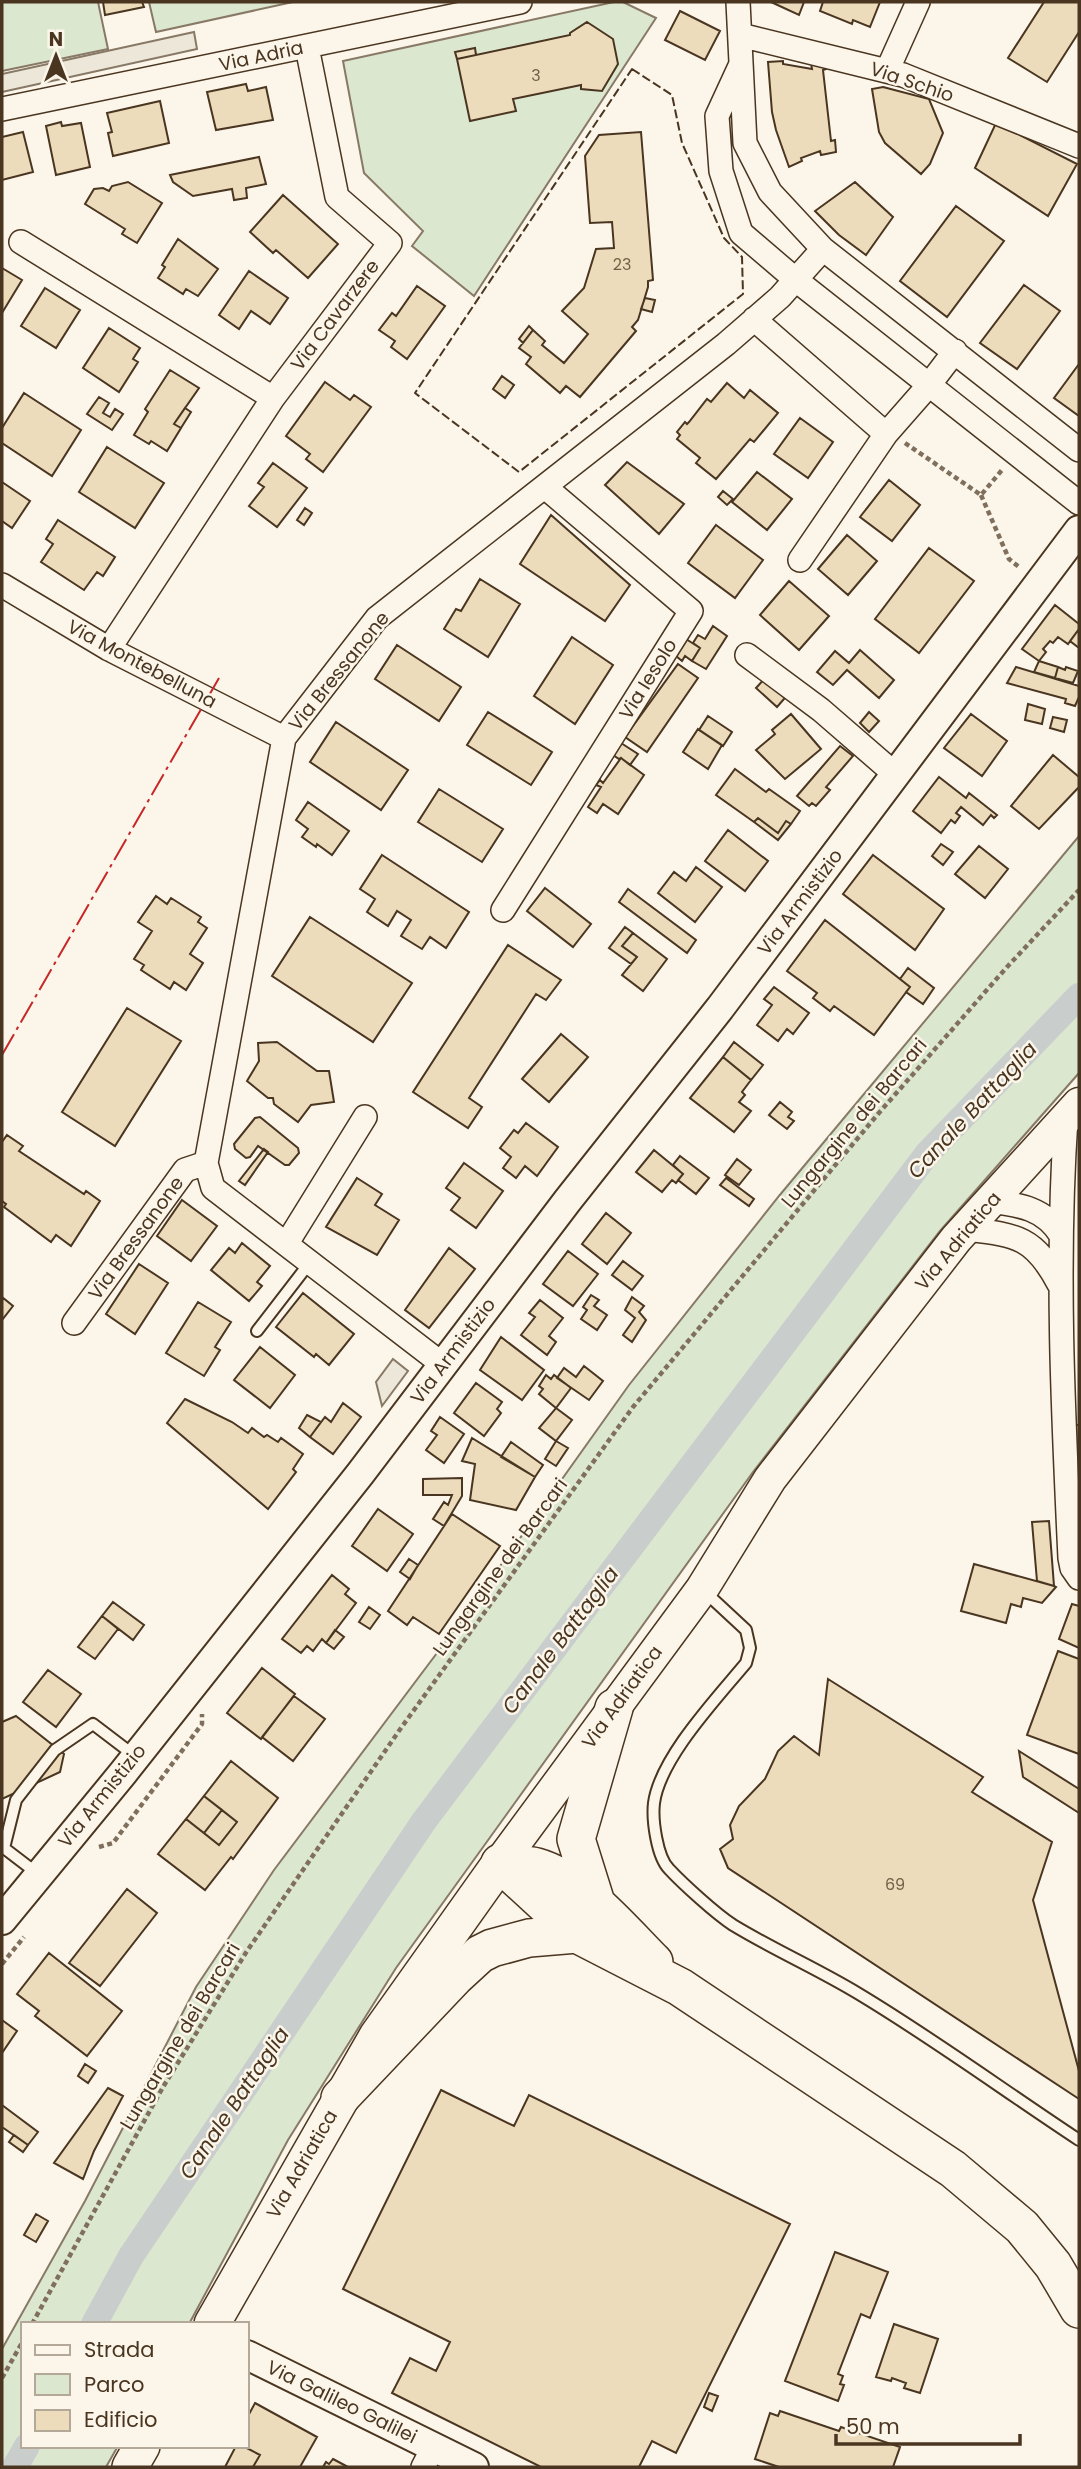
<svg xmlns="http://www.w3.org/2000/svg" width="1081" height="2469" viewBox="0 0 1081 2469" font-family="Poppins,sans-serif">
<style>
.green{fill:#dce7d0;stroke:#887966;stroke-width:2}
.parking{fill:#ede7d9;stroke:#887966;stroke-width:2}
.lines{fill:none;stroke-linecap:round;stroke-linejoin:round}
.canal{stroke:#c9cecd;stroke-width:26}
.building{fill:#ecdcbc;stroke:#4a3520;stroke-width:2}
.service-casing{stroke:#4a3520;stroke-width:14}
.minor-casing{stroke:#4a3520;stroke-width:26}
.tertiary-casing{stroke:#4a3520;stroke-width:32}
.secondary-casing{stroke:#4a3520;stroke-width:35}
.primary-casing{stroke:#4a3520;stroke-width:38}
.trunk-casing{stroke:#4a3520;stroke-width:40}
.path{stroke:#7f6f5c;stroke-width:4.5;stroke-dasharray:5 3.5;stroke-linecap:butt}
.service{stroke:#fbf6e9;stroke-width:10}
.minor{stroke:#fbf6e9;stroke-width:23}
.tertiary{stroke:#fbf6e9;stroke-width:28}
.secondary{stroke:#fbf6e9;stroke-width:32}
.primary{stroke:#fbf6e9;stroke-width:35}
.trunk{stroke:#fbf6e9;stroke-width:37}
.fence{stroke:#4a3520;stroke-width:2;stroke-dasharray:9 3.5;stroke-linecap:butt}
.power{stroke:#c62828;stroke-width:2;stroke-dasharray:24 5 3.5 5;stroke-linecap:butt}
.labels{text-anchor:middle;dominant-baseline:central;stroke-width:5;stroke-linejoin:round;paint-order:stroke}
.number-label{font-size:16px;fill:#725f47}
.street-label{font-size:19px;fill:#4a3520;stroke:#fbf6e9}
.water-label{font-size:21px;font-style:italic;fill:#4a3520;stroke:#fbf6e9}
</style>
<rect width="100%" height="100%" fill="#fbf6e9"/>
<path class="green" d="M2,2H98L108,49L2,71Z
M149,2H293L156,32Z
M614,2H623L656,18L474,296L412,246L423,231L364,173L343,61Z
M1079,836V1073L940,1231L753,1472L396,1968L288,2140L189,2324H23V2446H118L106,2467H2V2349L85,2201L196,1987L274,1870L461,1621L629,1385L779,1196Z"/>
<path class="parking" d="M194,32L197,49L2,92V74Z
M393,1359L408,1371L382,1406L376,1382Z"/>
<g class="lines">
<path class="canal" d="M94,2324L131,2256L424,1821L927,1154L1079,996
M15,2467L27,2446"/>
</g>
<path class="building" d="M103,2H142L144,7L105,15Z
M771,2H804L799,15Z
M823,2H880L870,27L853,20L852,24L820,11Z
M1044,2H1079V32L1047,82L1008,58Z
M680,11L720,31L705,60L665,40Z
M587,22L613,39L618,64L602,91L581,89V85L513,99L516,111L470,121L457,59L570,35V33Z
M475,48L476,55L457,59L455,52Z
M825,60L826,69L823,70L831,141L835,140L836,152L821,155L820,151L801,158L802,161L789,167L776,130L772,112L768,62L783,61V64L812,69L811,63Z
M246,84L248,91L266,87L273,120L216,130L207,92Z
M883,87L929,99L943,133L930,164L921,174L885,143L879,132L872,89Z
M160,101L169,143L113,156L108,133L112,132L107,113Z
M61,122L62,126L81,123L90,167L56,175L46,126Z
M996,123L1077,164L1048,216L975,168Z
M23,132L33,172L2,180V137Z
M641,132L653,280L648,281V287L638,320L632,327L636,331L580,397L566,386L560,393L526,364L531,357L519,348L533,330L545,341L542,345L564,363L588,334L562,311L584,288L596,249L614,248L612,222L590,223L585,156L599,135Z
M259,157L266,184L246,188L247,198L234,200L232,189L193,196L173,182L170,175Z
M128,182L162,203L137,243L122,234L125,229L85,204L94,189L103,188L109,191L112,186Z
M855,182L893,217L866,255L839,235L815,211Z
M283,195L338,244L308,278L276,250L273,253L250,232Z
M956,206L1004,241L947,317L900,281Z
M178,239L218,269L198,296L186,289L183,294L158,278L165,267L162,265Z
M2,268L22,280L2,313Z
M249,271L288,298L270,324L251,311L239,329L219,315Z
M1024,285L1060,311L1017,369L980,343Z
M417,286L445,306L407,359L391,347L395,341L379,330L392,313L396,316Z
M45,288L80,310L56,348L21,326Z
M645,298L655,300L652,312L641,309Z
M529,326L533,330L523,343L519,339Z
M109,328L140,348L133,359L138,362L119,392L83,368Z
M1079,364V416L1054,398Z
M170,370L199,388L174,424L181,428L167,451L151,441L149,444L134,435L148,412L145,409Z
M502,376L514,385L505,398L493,389Z
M325,382L350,400L354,395L371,407L323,472L306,459L310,454L286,436Z
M727,383L744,398L750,390L778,413L754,442L750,439L716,479L696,463L700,458L677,439L680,435L677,432L685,422L687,424L689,422L707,399L711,402Z
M24,393L81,430L52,476L2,443V428Z
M99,397L109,403L103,413L110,417L115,409L123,414L112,430L87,414Z
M185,408L191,412L181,428L174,424Z
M800,418L833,442L808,478L774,454Z
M107,447L164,483L135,528L79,492Z
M627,462L684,504L659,534L605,485Z
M273,463L307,488L277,527L249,506L264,487L258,483Z
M757,472L792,499L767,530L732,502Z
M889,480L920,505L892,541L860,517Z
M2,482L30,501L12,528L2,521Z
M723,491L733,499L727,505L718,497Z
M305,508L312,513L304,525L297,520Z
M551,515L630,585L605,621L520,564Z
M58,520L115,557L103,576L97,572L84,590L41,562L53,544L46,539Z
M716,525L763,560L735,598L688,563Z
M847,535L877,561L848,595L818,569Z
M929,548L974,581L919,653L875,619Z
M480,579L520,604L488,657L444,629L456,609L461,611Z
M789,581L829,616L799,650L760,615Z
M1055,605L1079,624V629L1068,644L1058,637L1053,643L1050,641L1043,649L1046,652L1039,661L1022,649Z
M713,626L727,636L706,669L692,661L700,648L693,643L698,635L705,639Z
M1079,629V648L1070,641Z
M572,637L613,665L575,724L534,696Z
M686,639L700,648L692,661L685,656L682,661L676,656Z
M397,645L461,687L439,721L375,679Z
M860,650L894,680L879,698L847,670L833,685L817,672L835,651L849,663Z
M1039,661L1058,667L1055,678L1034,672Z
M678,664L698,678L647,752L625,737Z
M1016,667L1079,686V697L1075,706L1065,703L1066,699L1007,683Z
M1058,667L1065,670L1066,667L1078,671L1073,683L1055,678Z
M767,676L791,691L777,707L756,688Z
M1028,704L1045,709L1042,724L1025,720Z
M488,712L552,752L531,785L467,745Z
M869,712L879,721L869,732L860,723Z
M791,714L821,749L785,779L756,750L775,734L772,730Z
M971,714L1007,741L982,776L944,748Z
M708,716L732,732L723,746L699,730Z
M1053,717L1067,720L1064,732L1050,728Z
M336,722L408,770L381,810L310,762Z
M698,729L722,745L708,769L683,752Z
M621,743L638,754L630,765L621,758L619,759L613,755Z
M840,746L853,756L826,787L830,790L816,806L812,803L809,806L797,796Z
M1053,755L1079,777V787L1039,829L1011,806Z
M621,758L644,775L618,814L603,804L597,813L588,807L601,787L596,785L600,780L603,783Z
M735,769L766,792L769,789L800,811L791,824L786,821L778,833L758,818L754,822L716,795Z
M939,777L966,798L969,793L997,815L994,818L991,815L983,825L961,807L956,813L960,816L955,823L951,820L941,833L913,811Z
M439,789L503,829L482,862L418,822Z
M308,802L349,831L332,855L317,844L316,847L302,837L308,829L296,820Z
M758,818L778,833L786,821L791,824L778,840L754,822Z
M728,830L768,861L745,891L705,861Z
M941,844L953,852L943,865L932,856Z
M979,846L1008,869L985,898L955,874Z
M382,855L469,912L446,948L430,937L422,949L401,936L411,920L397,911L388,926L367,912L375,899L360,889Z
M873,855L944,909L915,950L843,894Z
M696,867L722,887L695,922L658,893L674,872L686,881Z
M545,888L591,924L573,947L527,911Z
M628,889L696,940L687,953L619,902Z
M156,896L167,904L171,898L201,917L198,922L207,928L190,954L203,963L186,990L174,982L170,989L141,970L144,965L134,959L152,931L138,922Z
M310,917L412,983L373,1042L272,976Z
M825,920L910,987L874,1035L834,1006L830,1011L813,998L817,993L787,971Z
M625,927L633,933L622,946L637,957L631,964L609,948Z
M633,933L667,959L643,991L622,975L637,957L622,946Z
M508,945L561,980L546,1000L536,994L469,1098L482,1107L468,1128L413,1092Z
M908,968L934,988L923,1004L906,992L910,987L900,979Z
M774,987L809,1013L793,1034L787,1029L778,1041L757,1025L772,1005L764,999Z
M127,1008L181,1041L115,1146L62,1112Z
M561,1034L588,1057L549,1102L522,1079Z
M277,1042L317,1071H329L334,1102L311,1105L298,1122L274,1104L273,1098H268L247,1081L259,1061L258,1043Z
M734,1042L763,1065L751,1080L723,1057Z
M723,1057L751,1080L742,1092L745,1095L739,1102L751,1111L734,1132L690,1098Z
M780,1102L792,1112L788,1117L794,1121L787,1129L769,1115Z
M260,1117L298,1148L299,1153L289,1165H285L258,1146L250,1157L246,1158L235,1149L234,1144L255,1118Z
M526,1123L558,1147L537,1176L525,1166L516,1178L503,1168L511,1157L500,1148L514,1130L518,1133Z
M7,1135L23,1146L19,1151L84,1194L86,1191L100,1201L71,1246L56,1235L51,1242L4,1207L6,1204L2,1201V1142Z
M264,1149L268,1152L245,1185L239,1181Z
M654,1150L683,1174L676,1183L672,1180L662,1192L636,1172Z
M680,1156L709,1178L696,1194L678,1180L683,1174L673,1165Z
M737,1159L751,1170L739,1185L725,1175Z
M464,1163L503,1191L476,1228L451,1210L460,1198L446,1188Z
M357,1178L382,1194L375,1205L399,1220L377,1255L326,1227Z
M726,1178L754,1199L749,1206L720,1185Z
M182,1200L217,1226L191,1261L157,1236Z
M606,1213L631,1233L607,1264L582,1244Z
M242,1243L270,1266L257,1282L262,1286L249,1301L211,1270L229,1248L235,1253Z
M449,1248L475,1269L429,1328L405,1310Z
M568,1251L598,1274L573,1306L543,1284Z
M623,1261L643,1276L632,1290L612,1275Z
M139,1264L168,1283L135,1334L106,1314Z
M303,1293L354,1334L329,1365L316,1354L314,1357L276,1327Z
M591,1295L599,1300L594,1306L607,1315L597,1330L581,1319L587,1310L583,1307Z
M2,1297L13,1306L2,1320Z
M632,1297L644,1306L639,1312L646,1320L632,1342L623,1335L635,1318L625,1310Z
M540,1300L563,1318L549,1336L556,1342L547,1355L521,1335L535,1317L529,1313Z
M198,1302L231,1322L215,1347L220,1350L204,1376L166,1353Z
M501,1337L544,1370L522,1400L480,1370Z
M260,1347L295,1375L270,1408L234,1380Z
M584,1366L603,1381L589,1400L557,1378L564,1368L576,1377Z
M546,1375L551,1379L554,1375L571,1388L556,1408L539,1394L543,1389L539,1386Z
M476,1383L502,1402L497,1409L501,1413L484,1436L454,1413Z
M185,1399L232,1422L248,1433L252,1428L264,1437L267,1435L278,1442L281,1438L303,1454L293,1469L296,1472L268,1509L167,1423Z
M343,1403L361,1417L333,1454L310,1437L325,1417L331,1422Z
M556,1408L572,1420L556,1441L539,1428Z
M307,1415L321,1422L310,1437L299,1428Z
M440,1417L464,1434L444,1463L426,1450L437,1435L431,1431Z
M1076,1425H1079V1521Z
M472,1438L535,1477L516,1510L470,1500L475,1464L462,1461Z
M556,1441L568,1448L556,1466L545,1459Z
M511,1442L543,1465L535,1477L501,1457Z
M462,1478V1496L444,1526L433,1519L444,1502L448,1505L452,1495H423V1479Z
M378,1509L413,1534L387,1571L352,1546Z
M452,1514L500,1546L439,1634L413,1617L407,1625L388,1611Z
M1049,1521L1054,1586L1037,1581L1032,1522Z
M409,1559L418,1565L410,1579L400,1572Z
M974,1564L1054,1586L1056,1587L1042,1603L1023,1598L1021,1607L1011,1604L1006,1623L961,1611Z
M332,1575L349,1589L345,1594L356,1603L326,1643L322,1639L313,1651L307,1646L301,1653L282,1639Z
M113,1602L144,1625L133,1640L102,1616Z
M1072,1604L1079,1606V1648L1059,1639Z
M369,1607L380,1615L370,1629L359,1622Z
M102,1616L118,1629L95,1659L78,1647Z
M335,1630L344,1637L334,1649L326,1643Z
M1058,1651L1079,1659V1754L1027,1735Z
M262,1668L295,1694L261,1739L227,1713Z
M48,1670L81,1694L56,1727L23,1702Z
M828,1679L983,1777L972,1792L1052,1842L1033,1900L1079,2071V2099L728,1868L720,1849L733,1839L730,1825L739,1806L765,1779L778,1751L794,1736L819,1755Z
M294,1696L325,1719L293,1761L262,1737Z
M16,1716L64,1754L60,1772L2,1799V1722Z
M1019,1751L1079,1789V1813L1023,1777Z
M231,1761L278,1798L233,1859L231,1857L205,1890L158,1854L186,1819L219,1845L237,1822L204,1796Z
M204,1796L222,1810L204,1833L186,1819Z
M222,1810L237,1822L219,1845L204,1833Z
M127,1889L157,1913L100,1986L69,1963Z
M49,1953L122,2011L87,2056L35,2016L39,2011L17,1994Z
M2,2020L17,2031L2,2053Z
M85,2064L96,2071L88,2083L78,2076Z
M108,2088L123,2096L94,2151L83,2179L54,2163Z
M441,2090L514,2126L529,2095L790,2224L676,2453L652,2441L639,2467H541L392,2393L410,2358L436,2371L450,2342L343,2289Z
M2,2105L38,2132L28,2145L2,2127Z
M14,2135L28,2145L23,2152L9,2142Z
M36,2214L48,2221L36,2242L24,2235Z
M835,2252L888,2272L870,2318L861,2314L838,2374L843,2376L840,2384L844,2385L838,2401L785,2381Z
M894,2324L938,2339L920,2393L904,2388L906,2383L892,2378L891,2381L876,2377Z
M709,2393L718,2396L712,2411L704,2407Z
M255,2403L317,2437L300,2467H253L260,2455L243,2446H247V2418Z
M780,2411L839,2431L841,2427L900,2447L893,2467H779L755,2459L770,2413L778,2416Z
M236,2446H243L260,2455L253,2467H225Z
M333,2459L348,2467H323L326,2462L329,2464Z"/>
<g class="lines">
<g class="service-casing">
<path id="service" d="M257,1331L311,1261
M704,1591L746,1630L750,1648L746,1663C717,1698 660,1758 654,1803C652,1820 657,1857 669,1869C683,1884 716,1914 733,1925C774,1950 818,1969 859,1994C934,2039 1006,2092 1079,2140
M38,1874L4,1848L16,1800L55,1750L93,1724L135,1756"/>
</g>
<g class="minor-casing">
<path id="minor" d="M738,2L745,143L770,192L823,249L1079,450
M740,35L903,75L1079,146
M741,64L717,116L721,171L741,233L796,280L1079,503
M887,71L918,2
M2,109L520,2
M21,242L273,398
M754,319L886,434
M800,560L886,434L929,385L955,351
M2,585L109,649L284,738
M109,649L273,398L390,243L337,197L307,47
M747,655L821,710L896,775
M503,910L691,611L545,487
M1066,1118C1056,1265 1063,1411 1070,1558L1072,1568L1079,1578
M990,1201C1020,1205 1044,1208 1061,1235
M965,1229C1016,1235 1034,1236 1059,1284
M287,1243L365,1117
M74,1323L185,1170L206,1163
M442,1364L213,1188L206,1163L284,738L377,618L726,344L780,297L823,249
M423,2467L433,2448"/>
</g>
<g class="tertiary-casing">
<path id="tertiary" d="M2,1920L123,1773L360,1474L568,1200L720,1008L1079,530
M247,2355L474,2467"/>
</g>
<g class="secondary-casing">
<path id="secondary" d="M500,1863L702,1589L770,1479L956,1239L1079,1104"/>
</g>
<g class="primary-casing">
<path id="primary" d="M212,2324L377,2036L500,1863
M130,2467L142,2446"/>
</g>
<g class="trunk-casing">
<path id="trunk" d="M500,1863L577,1934L680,1987L953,2169L1022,2227L1053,2265L1079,2309
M500,1863C512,1865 526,1864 537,1867C580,1879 623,1931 654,1962
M597,1906L576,1839L614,1708
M340,2098L455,1977L480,1954L492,1948L529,1938L577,1934"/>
</g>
<path class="path" d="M905,443L981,495L1002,470
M981,495L1009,559L1019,567
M99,1847L113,1843L202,1724V1714
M2,1964L24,1937
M32,2324L163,2087L247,1951L401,1728L633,1407L878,1114L1007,967L1079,890
M2,2378L23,2341"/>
<use href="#service" class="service"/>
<use href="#minor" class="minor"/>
<use href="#tertiary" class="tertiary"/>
<use href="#secondary" class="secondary"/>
<use href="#primary" class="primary"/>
<use href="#trunk" class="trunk"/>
<path class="fence" d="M632,69L672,95L682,143L724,238L742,257L743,294L519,472L415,393Z"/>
<path class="power" d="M2,1055L219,678"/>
</g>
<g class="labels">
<g class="number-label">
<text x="536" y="75">3</text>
<text x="622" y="264">23</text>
<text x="895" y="1884">69</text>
</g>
<g class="street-label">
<text transform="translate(261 56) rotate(-12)">Via Adria</text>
<text transform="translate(912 82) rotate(19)">Via Schio</text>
<text transform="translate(335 315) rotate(-53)">Via Cavarzere</text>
<text transform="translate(142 664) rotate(28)">Via Montebelluna</text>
<text transform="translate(339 671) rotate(-51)">Via Bressanone</text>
<text transform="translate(648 679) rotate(-58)">Via Iesolo</text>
<text transform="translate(800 902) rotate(-53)">Via Armistizio</text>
<text transform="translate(854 1123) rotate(-50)">Lungargine dei Barcari</text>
<text transform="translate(136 1238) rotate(-54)">Via Bressanone</text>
<text transform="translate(958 1241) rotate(-50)">Via Adriatica</text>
<text transform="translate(453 1351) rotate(-53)">Via Armistizio</text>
<text transform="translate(500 1567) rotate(-54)">Lungargine dei Barcari</text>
<text transform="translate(622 1697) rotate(-54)">Via Adriatica</text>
<text transform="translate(102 1796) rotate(-51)">Via Armistizio</text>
<text transform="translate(180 2036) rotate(-59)">Lungargine dei Barcari</text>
<text transform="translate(302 2164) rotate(-60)">Via Adriatica</text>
<text transform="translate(342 2402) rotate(26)">Via Galileo Galilei</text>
</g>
<g class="water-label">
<text transform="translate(972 1110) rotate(-47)">Canale Battaglia</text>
<text transform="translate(560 1640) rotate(-53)">Canale Battaglia</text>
<text transform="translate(234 2103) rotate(-56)">Canale Battaglia</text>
</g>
</g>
<rect width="1081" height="2469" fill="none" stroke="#4a3520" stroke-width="7"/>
<rect x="21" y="2322" width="228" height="126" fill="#fbf6e9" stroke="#b4a999" stroke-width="2"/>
<rect x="35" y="2345" width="35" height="10" fill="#fbf6e9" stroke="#b4a999" stroke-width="2"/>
<text x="84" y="2357" font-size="21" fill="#4a3520">Strada</text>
<rect x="35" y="2374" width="35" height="21" fill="#dce7d0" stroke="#b4a999" stroke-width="2"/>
<text x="84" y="2392" font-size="21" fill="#4a3520">Parco</text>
<rect x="35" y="2410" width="35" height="21" fill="#ecdcbc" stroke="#b4a999" stroke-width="2"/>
<text x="84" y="2427" font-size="21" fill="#4a3520">Edificio</text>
<g transform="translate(56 56)" stroke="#fbf6e9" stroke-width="5" paint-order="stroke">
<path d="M0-5L12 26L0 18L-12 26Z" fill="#4a3520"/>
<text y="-10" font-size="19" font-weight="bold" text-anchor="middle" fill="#4a3520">N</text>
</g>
<path d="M836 2434v10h184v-10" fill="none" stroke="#4a3520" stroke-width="3.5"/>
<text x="846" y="2434" font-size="21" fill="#4a3520" stroke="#fbf6e9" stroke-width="5" paint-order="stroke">50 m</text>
</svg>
